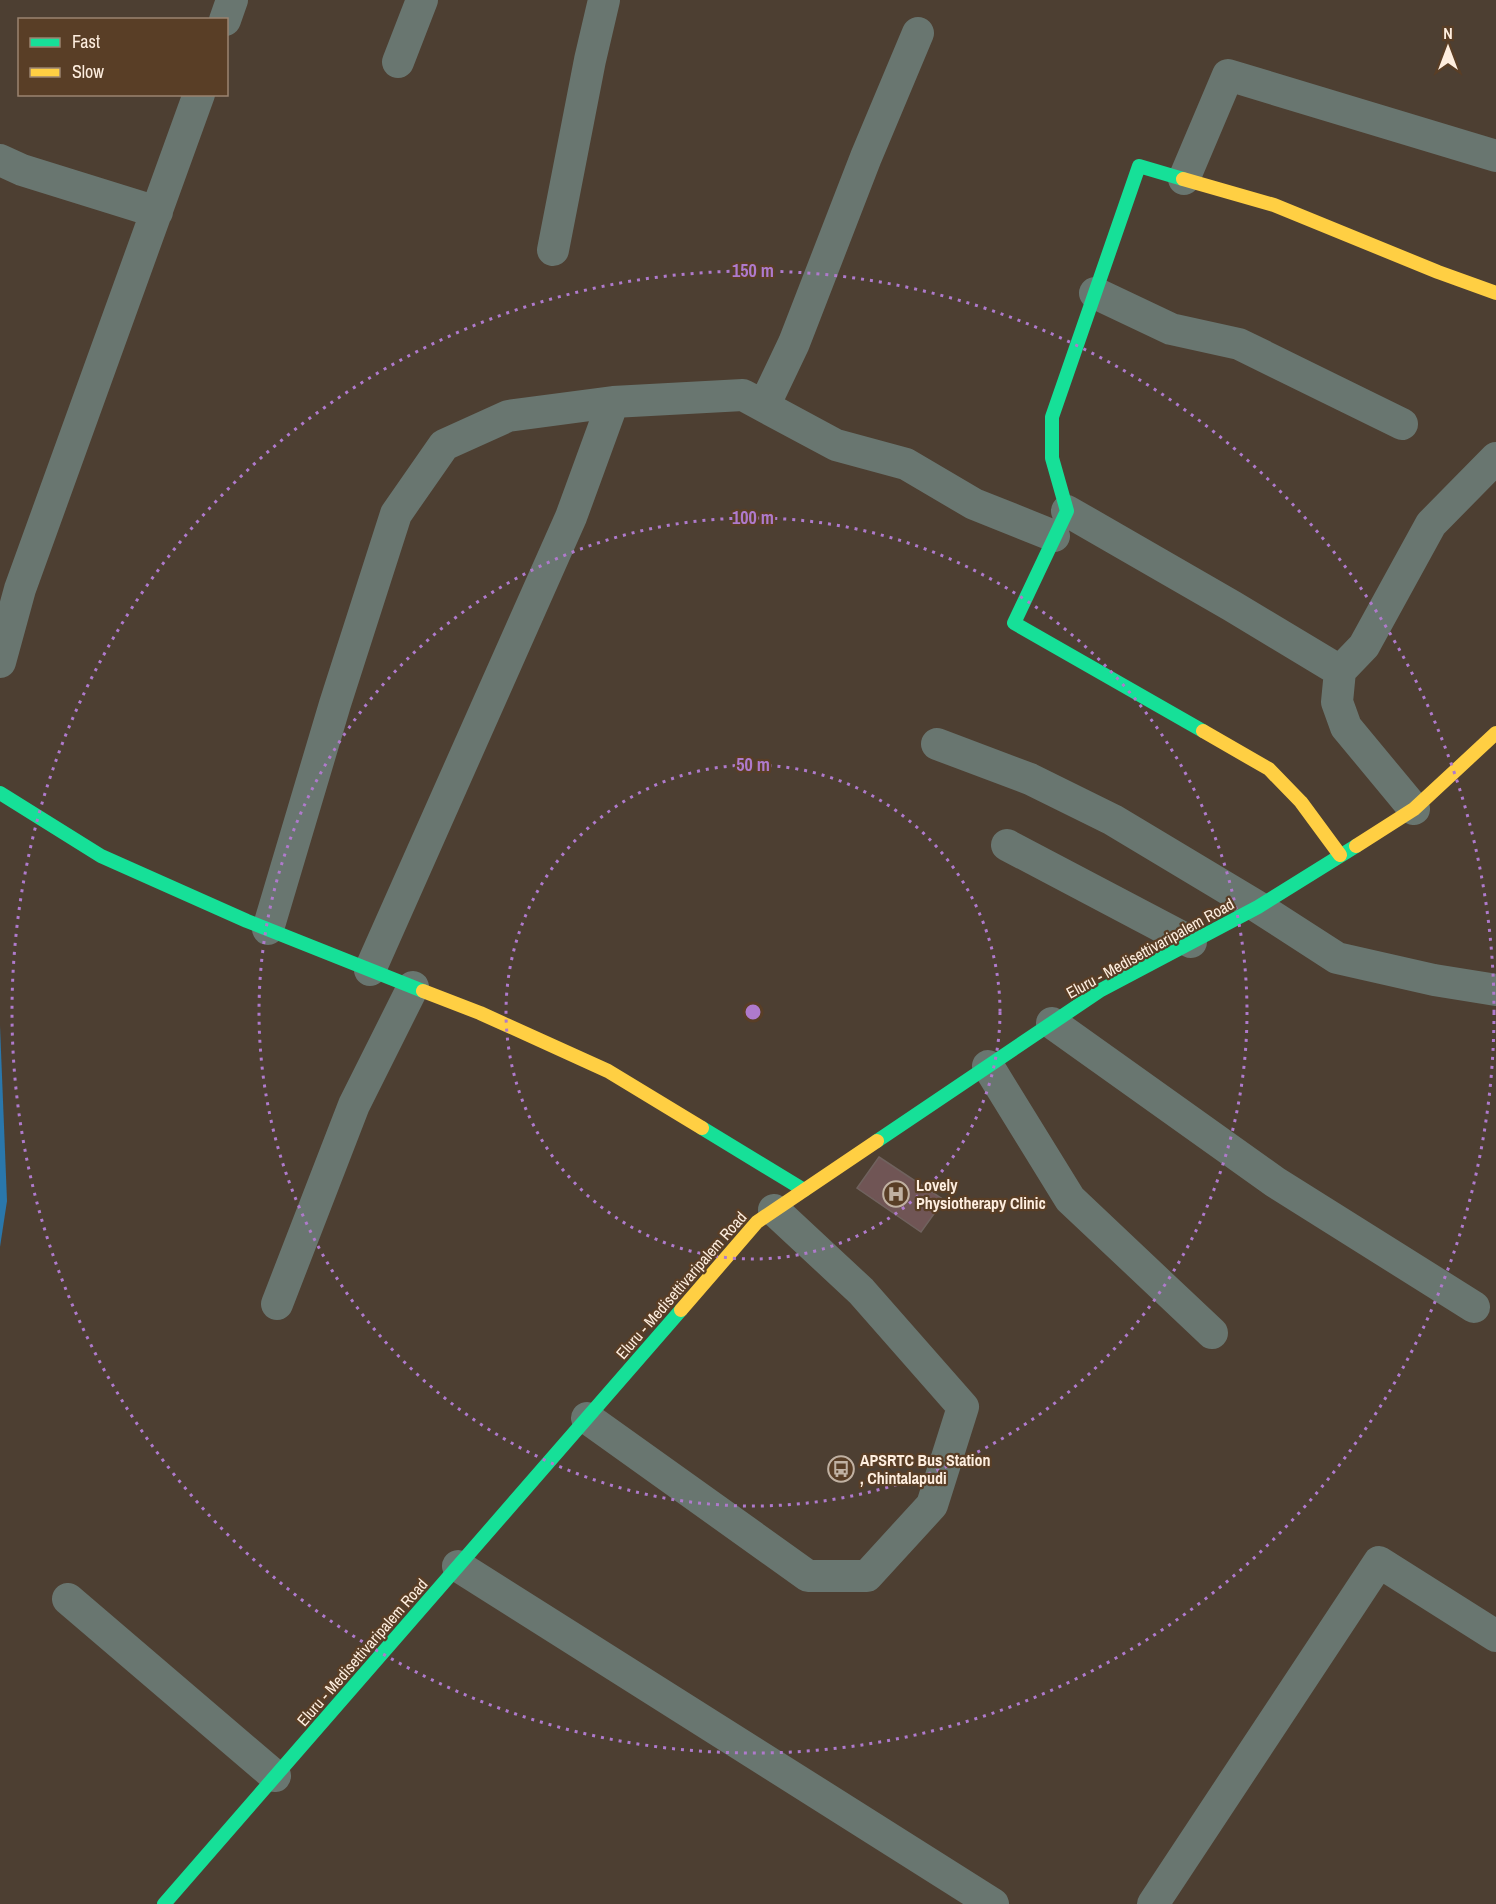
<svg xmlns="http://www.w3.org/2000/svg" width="1496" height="1904" viewBox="0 0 1496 1904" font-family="'Archivo Narrow',sans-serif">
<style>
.water{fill:#2a77ab}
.building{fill:#705555;stroke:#70625e;stroke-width:1.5}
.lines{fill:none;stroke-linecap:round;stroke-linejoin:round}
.street{stroke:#697670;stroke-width:32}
.fast{stroke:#16e098;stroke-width:14}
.slow{stroke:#ffcf43;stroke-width:14}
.ring{fill:none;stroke:#af7acc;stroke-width:3;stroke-dasharray:3 6}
.labels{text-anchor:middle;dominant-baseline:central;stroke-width:4.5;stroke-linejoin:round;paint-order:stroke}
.street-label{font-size:16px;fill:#feeedf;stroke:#593e26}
.poi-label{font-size:16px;font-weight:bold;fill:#feeedf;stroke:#593e26;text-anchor:start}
.centre{fill:#af7acc;stroke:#593e26;stroke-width:3}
.ring-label{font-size:18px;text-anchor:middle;font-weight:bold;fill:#af7acc;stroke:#593e26;stroke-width:4.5;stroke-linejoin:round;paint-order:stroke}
</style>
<rect width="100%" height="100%" fill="#4d3f32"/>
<path class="water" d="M0,1026L7,1201L0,1247Z"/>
<path class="building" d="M879,1157L944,1200L921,1232L857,1188Z"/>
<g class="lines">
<path class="street" d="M225,20L232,0
M398,62L422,0
M0,160L22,170L157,212
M1184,179L1228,75L1496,156
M553,250L590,60L604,0
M1095,293L1171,329L1239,344L1402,424
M764,406L794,343L866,157L918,33
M1067,511L1232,606L1340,671L1337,702L1346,727L1414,809
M0,662L20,589L199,94
M1340,671L1364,646L1431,524L1496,458
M937,744L1030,779L1113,820L1258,907L1337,958L1434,980L1496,990
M1007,845L1191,942
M268,929L335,704L396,514L444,445L508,416L613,402L743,395L836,445L906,464L974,504L1054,536
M370,970L571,517L613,402
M1052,1023L1275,1182L1474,1307
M988,1066L1070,1199L1212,1333
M277,1304L354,1105L413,987
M587,1418L808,1576H867L932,1505L963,1407L861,1291L774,1210
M458,1566L993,1904
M68,1599L275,1776
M1153,1904L1379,1562L1496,1636"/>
<path class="fast" d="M1183,179L1139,166L1052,417V458L1067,511L1014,623L1203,731
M0,793L101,856L247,921L423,991
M702,1128L804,1190
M877,1141L1101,990L1258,907L1356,846
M164,1904L681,1310"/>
<path class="slow" d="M1183,179L1274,205L1438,272L1496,293
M1203,731L1269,769L1301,802L1340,855
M1356,846L1414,809L1496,733
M423,991L480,1013L608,1071L702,1128
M681,1310L757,1222L877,1141"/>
</g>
<g class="ring">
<circle cx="753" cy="1012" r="247"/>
<circle cx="753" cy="1012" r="494"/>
<circle cx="753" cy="1012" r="741"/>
</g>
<defs>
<g id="hospital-ring" transform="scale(1.35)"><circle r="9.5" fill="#593e26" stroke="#c0b1a2" stroke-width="1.5"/><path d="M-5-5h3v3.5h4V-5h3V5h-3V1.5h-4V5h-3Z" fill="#c0b1a2"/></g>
<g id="bus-ring" transform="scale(1.35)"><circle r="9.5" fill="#593e26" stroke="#c0b1a2" stroke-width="1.5"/><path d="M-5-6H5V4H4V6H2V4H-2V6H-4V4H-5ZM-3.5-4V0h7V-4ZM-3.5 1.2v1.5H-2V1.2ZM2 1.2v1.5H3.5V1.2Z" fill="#c0b1a2"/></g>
</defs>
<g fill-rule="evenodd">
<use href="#hospital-ring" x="896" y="1194"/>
<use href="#bus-ring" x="841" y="1469"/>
</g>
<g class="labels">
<g class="street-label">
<text transform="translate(1150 948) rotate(-29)">Eluru - Medisettivaripalem Road</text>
<text transform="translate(681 1285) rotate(-49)">Eluru - Medisettivaripalem Road</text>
<text transform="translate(362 1652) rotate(-49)">Eluru - Medisettivaripalem Road</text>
</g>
<g class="poi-label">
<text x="916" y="1185">Lovely<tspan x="916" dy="18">Physiotherapy Clinic</tspan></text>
<text x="860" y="1460">APSRTC Bus Station<tspan x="860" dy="18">, Chintalapudi</tspan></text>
</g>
</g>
<circle cx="753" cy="1012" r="9" class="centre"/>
<g class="ring-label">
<text x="753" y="277">150 m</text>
<text x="753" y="524">100 m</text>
<text x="753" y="771">50 m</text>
</g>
<rect x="18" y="18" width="210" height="78" fill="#593e26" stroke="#9b8470" stroke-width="1.5"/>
<rect x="30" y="38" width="30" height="9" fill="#16e098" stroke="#9b8470" stroke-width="1.5"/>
<text x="72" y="48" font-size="18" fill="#feeedf">Fast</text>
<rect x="30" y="68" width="30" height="9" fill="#ffcf43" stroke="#9b8470" stroke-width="1.5"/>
<text x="72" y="78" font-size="18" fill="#feeedf">Slow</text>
<g transform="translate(1448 48)" stroke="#593e26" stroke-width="4.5" paint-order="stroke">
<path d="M0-4.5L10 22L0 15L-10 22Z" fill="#feeedf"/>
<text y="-9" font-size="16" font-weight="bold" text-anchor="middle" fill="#feeedf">N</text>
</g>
</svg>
